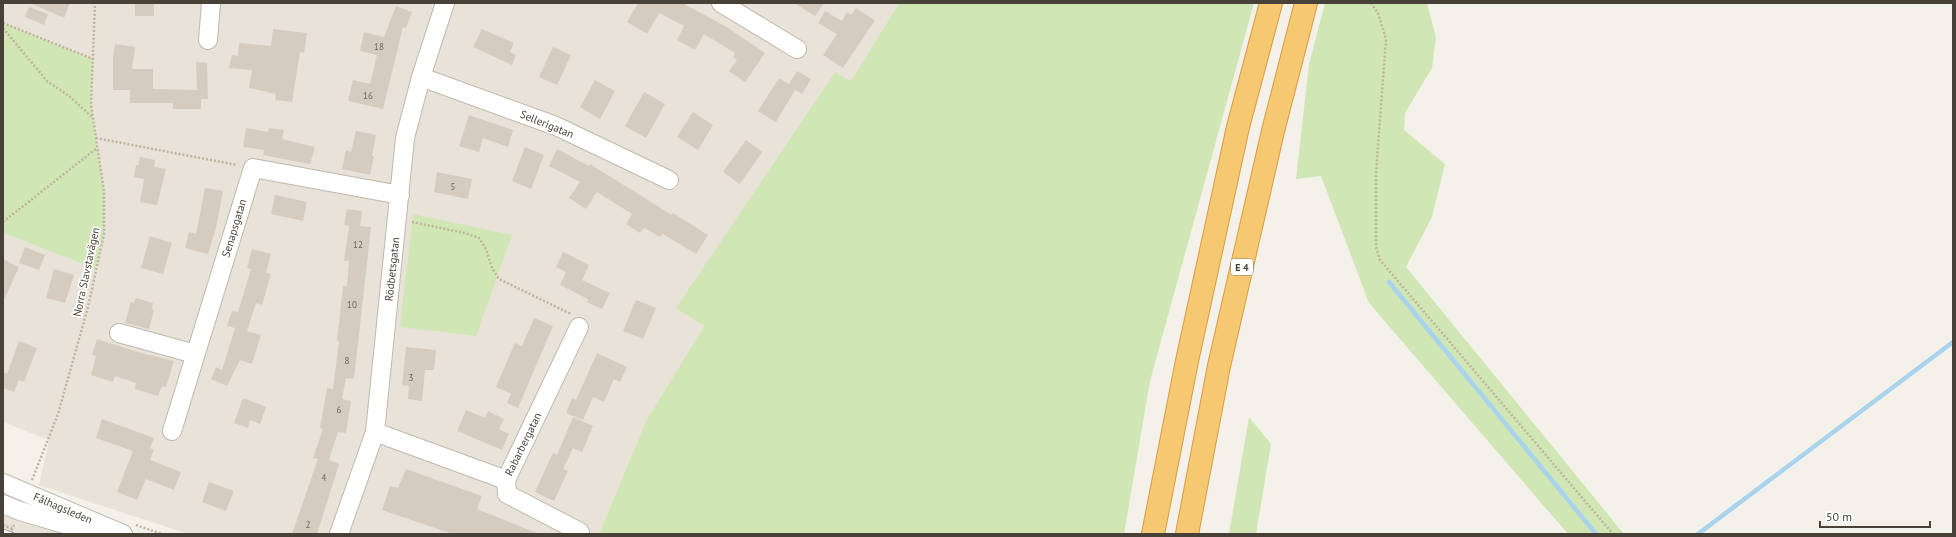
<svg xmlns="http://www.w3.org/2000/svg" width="1956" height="537" viewBox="0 0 1956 537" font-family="'PT Sans',sans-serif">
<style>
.residential{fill:#e8e2d8}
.green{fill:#d1e6b5}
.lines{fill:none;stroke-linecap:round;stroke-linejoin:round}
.stream{stroke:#a9d3ed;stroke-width:4.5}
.building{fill:#d5ccbf}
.minor-casing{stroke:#bfb8ac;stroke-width:20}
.highway-casing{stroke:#d79c41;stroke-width:24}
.path{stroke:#c0b49e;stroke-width:2.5;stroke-dasharray:2 2;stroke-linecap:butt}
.minor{stroke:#fff;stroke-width:18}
.highway{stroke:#f7c872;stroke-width:22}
.rail-casing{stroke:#989898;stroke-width:4.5}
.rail{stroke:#fff;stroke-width:3;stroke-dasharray:9;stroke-linecap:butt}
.labels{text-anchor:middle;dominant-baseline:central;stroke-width:3.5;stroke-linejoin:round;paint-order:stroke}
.number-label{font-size:9px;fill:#6b645a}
.shield{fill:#fff;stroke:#7f7a74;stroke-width:1}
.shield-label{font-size:10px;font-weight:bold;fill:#484138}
.street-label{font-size:11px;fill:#484138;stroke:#fff}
</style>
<rect width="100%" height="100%" fill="#f4f1ea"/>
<path class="residential" d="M3,3H899L851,81L835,72L677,308L704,326L646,421L599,534H188L39,485L49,440L3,422V233L96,269L104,234V191L91,105L93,59L3,23Z
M3,509L66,534H3Z"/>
<path class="green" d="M899,3H1254L1150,381L1124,534H599L646,421L704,326L676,308L835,72L851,81Z
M1325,3H1427L1436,37L1432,68L1405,113L1404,130L1445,164L1432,217L1406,267L1624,534H1568L1369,303L1321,176L1296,179L1309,64Z
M3,23L93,59L91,105L104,191V234L96,269L3,233Z
M413,214L512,235L476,336L400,327Z
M1249,417L1271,444L1256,534H1229Z"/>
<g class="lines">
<path class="stream" d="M1389,282L1596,534
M1698,534L1953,342"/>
</g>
<path class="building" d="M30,3H70L64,18Z
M135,3H154V16H135Z
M638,3H682L725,26L765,53L745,82L729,71L737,60L733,57L735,53L704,34L695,50L677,40L684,26L659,13L647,34L627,22Z
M794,3H824L815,16Z
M396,6L412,12L406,28L403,27L383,109L348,101L353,80L370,84L377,55L360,51L364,32L384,37Z
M29,7L48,14L44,25L25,17Z
M856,8L875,20L843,68L823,55L837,34L818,23L825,11L842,21L847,12L851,15Z
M273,29L307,33L304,53L300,52L292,102L275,100L276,94L249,88L252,70L229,68L232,55L238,56L239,43L271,46Z
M482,29L514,43L510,52L516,55L512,65L473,47Z
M115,44L135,47L132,69H153V89L197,90L196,62L207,63L208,99H201V109H173V103H130V90H113V58Z
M553,47L571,55L557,85L539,77Z
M797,71L811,79L802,94L795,90L776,122L758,111L779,78L789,84Z
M595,80L615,91L600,119L580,107Z
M644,92L665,104L646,138L625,126Z
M693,112L713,125L698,150L677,137Z
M469,115L513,130L508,147L483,138L479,152L459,146Z
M246,128L268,132L269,128L284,130L282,139L315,147L310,164L263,155L264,150L243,147Z
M356,131L376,135L372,156H374L370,175L342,169L346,150L351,152Z
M746,140L762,152L740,184L723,172Z
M525,147L544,155L531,189L512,181Z
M557,149L589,166L590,164L672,215L673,213L708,235L696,254L663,234L660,237L644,228L640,233L626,224L632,214L597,192L586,209L569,198L580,182L549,166Z
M140,157L155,160L154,167L166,169L157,205L140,202L144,179L134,177L136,165H138Z
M437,172L472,179L468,199L434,192Z
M205,188L223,191L216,228L208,254L185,248L189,232L196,234Z
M275,195L307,202L303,221L271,214Z
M347,209L362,211L360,226L371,227L354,379L346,378L342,399L351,401L346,433L338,432L329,460L339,464L317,534H292L318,459L313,458L323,429L320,428L327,388L333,389L339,341H337L343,286H347L349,261H344L349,226L344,225Z
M150,236L172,243L163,274L141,268Z
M25,247L45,255L39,270L19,263Z
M252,249L271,254L266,273L271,274L262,305L256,303L247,331L261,335L252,364L240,360L227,386L211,379L216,367L222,370L235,328L227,326L232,311L238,312L251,269L247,268Z
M563,252L589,265L582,280L610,293L602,309L587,302L588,299L560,285L566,272L556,267Z
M3,259L19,267L3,302Z
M54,269L74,275L65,303L46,298Z
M136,298L153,303L152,309L154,310L149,329L125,323L131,302L134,303Z
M636,300L656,308L643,339L623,331Z
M534,318L553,326L518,408L507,403L511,394L496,387L515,343L522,346Z
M97,339L141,353L174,361L166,387L162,386L158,396L135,389L136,383L115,376L113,382L91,375L96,356L92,355Z
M19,341L37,348L24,382L19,380L14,392L3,388V372L7,374Z
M406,347L436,350L434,370H425L422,401L408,399L409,386L402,385Z
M597,353L627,367L620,382L614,379L604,402L593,397L583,420L566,413L572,398L576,400Z
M243,398L266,407L260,424L250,420L248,428L234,423Z
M466,410L485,418L488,411L504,419L499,429L509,434L502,450L457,431Z
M573,417L593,426L582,452L573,448L563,469L568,471L554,501L535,492L553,453L557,455Z
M102,419L154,438L150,448L154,450L150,460L181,472L174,490L146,479L137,500L117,492L133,451L96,438Z
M406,469L482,496L477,509L539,534H453L382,510L390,486L398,488Z
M209,482L234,491L226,511L202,502Z"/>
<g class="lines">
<g class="minor-casing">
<path id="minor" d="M721,3L797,49
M208,40L211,3
M421,77L556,126L669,180
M119,333L195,354
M172,431L253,168L400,195
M375,432L506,480L579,327
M506,480L507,494L580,532
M3,483L123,534
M3,504L20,511L98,534
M339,534L375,432L405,138L421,77L445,3"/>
</g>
<g class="highway-casing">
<path id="highway" d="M1153,534L1187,361L1238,127L1271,3
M1187,534L1219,366L1273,131L1306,3"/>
</g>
<path class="path" d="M1371,3L1378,13L1386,39L1376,173V247L1380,260L1613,534
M3,23L93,59
M3,28L47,81L69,96L93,118
M96,138L237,165
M3,222L97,148
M412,222L465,233L479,238L486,249L492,268L499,279L571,314
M32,480L58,414L88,307L104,234V191L91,105L95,3
M3,525L13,529
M136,525L162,534
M10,534L14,525"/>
<use href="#minor" class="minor"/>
<use href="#highway" class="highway"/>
<g class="rail-casing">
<path id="rail" d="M3,531L12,534"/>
</g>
<use href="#rail" class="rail"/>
</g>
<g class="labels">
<g class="number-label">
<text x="379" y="46">18</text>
<text x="368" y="95">16</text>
<text x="453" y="186">5</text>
<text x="358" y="244">12</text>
<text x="352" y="304">10</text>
<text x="347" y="360">8</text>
<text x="411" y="377">3</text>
<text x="339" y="409">6</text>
<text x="324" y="477">4</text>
<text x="308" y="524">2</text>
</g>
<rect class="shield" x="1231" y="259" width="22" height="16" rx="3"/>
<g class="shield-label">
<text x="1242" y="267">E 4</text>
</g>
<g class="street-label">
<text transform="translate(547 124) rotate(22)">Sellerigatan</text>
<text transform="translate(234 228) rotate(-73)">Senapsgatan</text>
<text transform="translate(392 269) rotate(-84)">Rödbetsgatan</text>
<text transform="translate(86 272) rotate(-78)">Norra Slavstavägen</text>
<text transform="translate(523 444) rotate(-64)">Rabarbergatan</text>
<text transform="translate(63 508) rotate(23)">Fålhagsleden</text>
</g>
</g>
<rect width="1956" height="537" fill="none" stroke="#484138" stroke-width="8"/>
<path d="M1820 521v6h110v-6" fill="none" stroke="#484138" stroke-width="2"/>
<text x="1826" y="521" font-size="12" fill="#484138" stroke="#ffffff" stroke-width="3" paint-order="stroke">50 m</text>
</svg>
